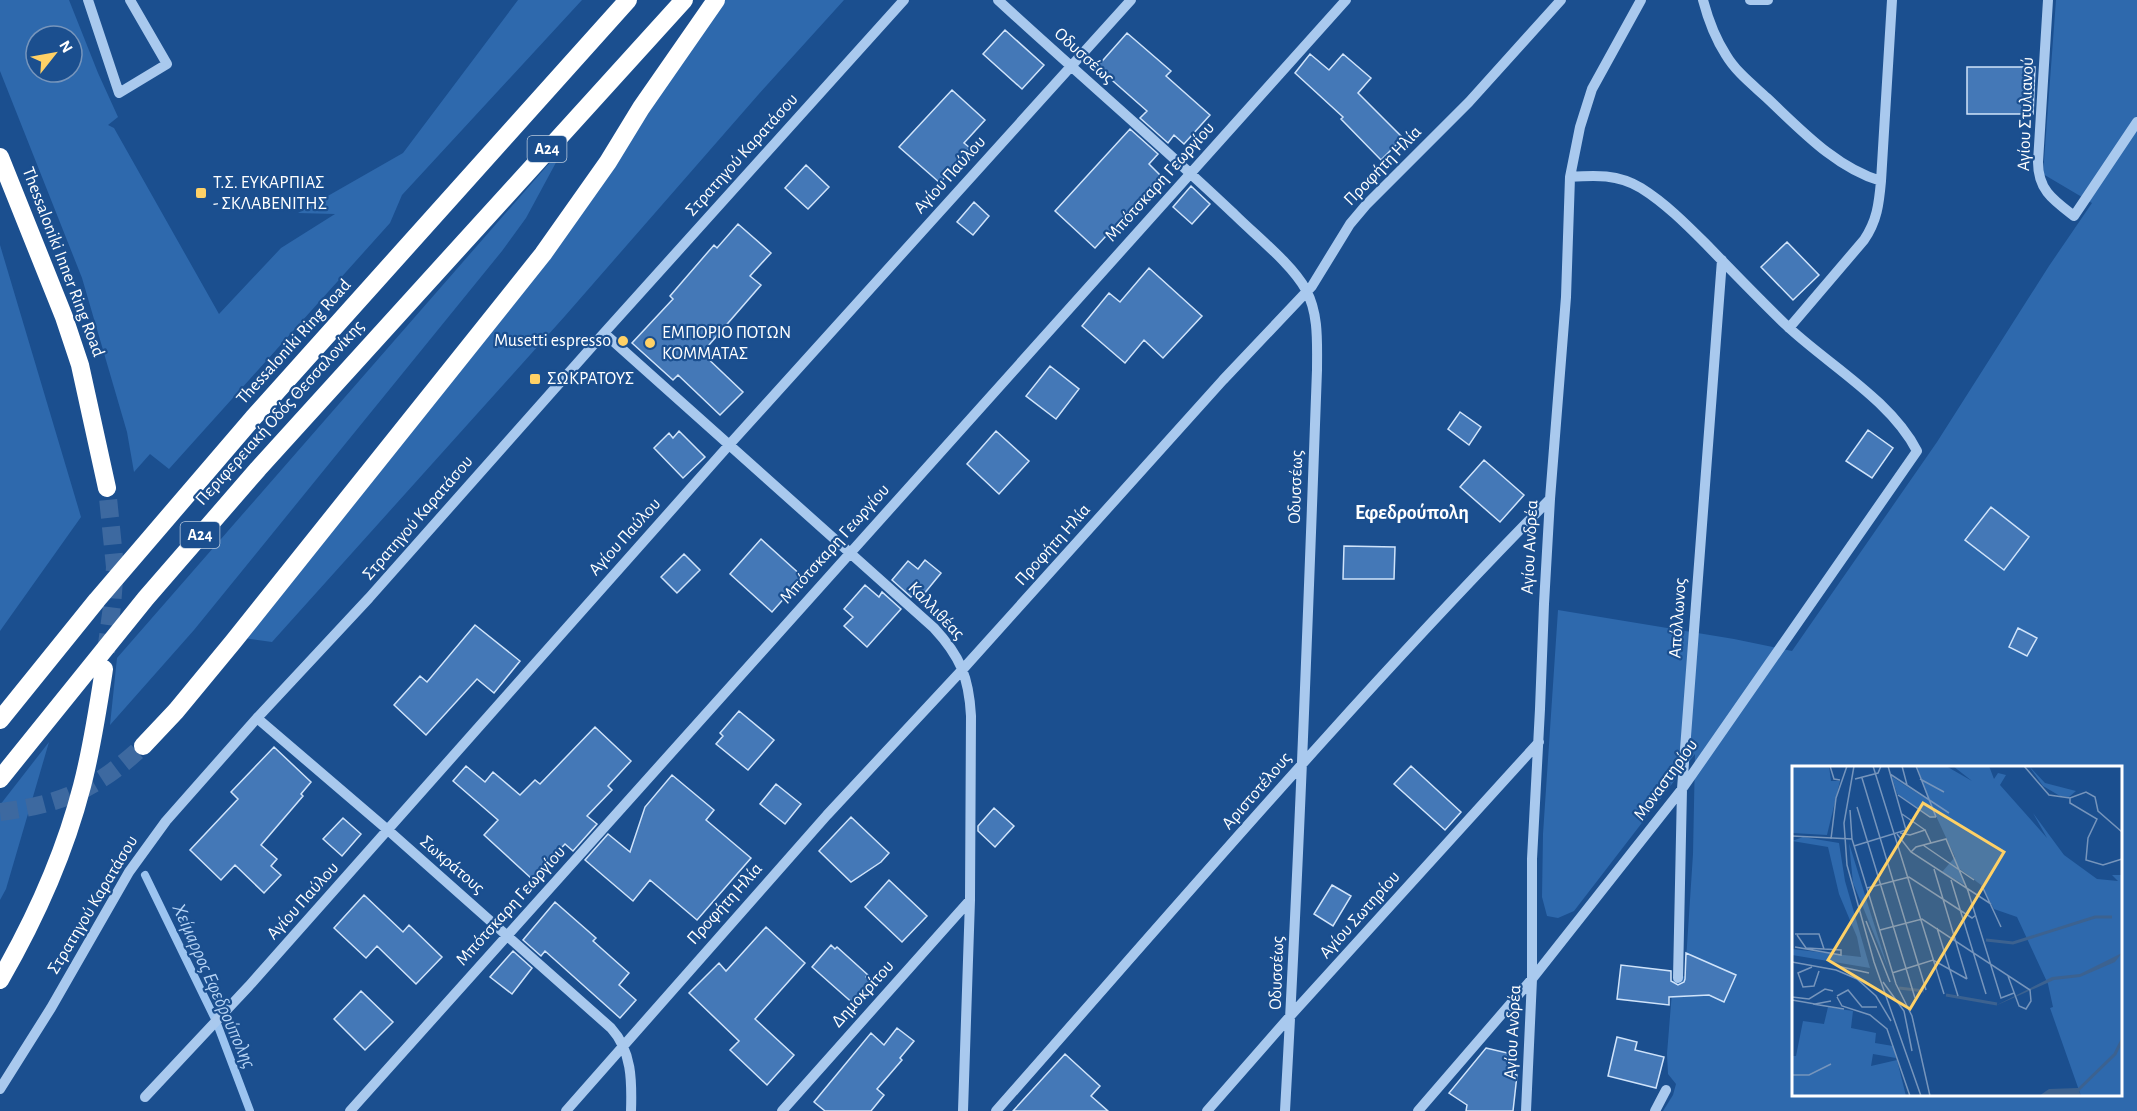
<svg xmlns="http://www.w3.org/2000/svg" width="2137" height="1111" viewBox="0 0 2137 1111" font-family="'Alegreya Sans',sans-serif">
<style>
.green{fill:#2e69ad;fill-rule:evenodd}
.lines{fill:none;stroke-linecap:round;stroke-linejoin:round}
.stream{stroke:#9cc4f0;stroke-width:8}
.building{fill:#4478b7;stroke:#cfe3fa;stroke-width:1.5}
.highway-tunnel{stroke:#3d69a0;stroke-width:18;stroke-dasharray:18 9;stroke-linecap:butt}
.minor{stroke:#a9c9ee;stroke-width:10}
.highway{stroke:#fff;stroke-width:18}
.poi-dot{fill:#ffd166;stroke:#1b4f8f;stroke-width:2}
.labels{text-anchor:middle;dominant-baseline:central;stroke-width:4.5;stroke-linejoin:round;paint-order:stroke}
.shield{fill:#1b4f8f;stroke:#bbcadd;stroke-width:1.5}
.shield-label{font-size:16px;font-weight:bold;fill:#fff}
.street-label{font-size:18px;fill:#fff;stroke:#1b4f8f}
.poi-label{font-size:18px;fill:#fff;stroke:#1b4f8f;text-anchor:start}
.neighbourhood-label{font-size:20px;font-weight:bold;fill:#fff;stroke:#1b4f8f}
.water-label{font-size:20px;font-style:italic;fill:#b5d3f5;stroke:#1b4f8f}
.inset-river{fill:none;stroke:#3c6290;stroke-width:3}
.inset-road{fill:none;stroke:#7695bc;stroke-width:1.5}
.view{fill:#ffd166;fill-opacity:0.15;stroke:#ffd166;stroke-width:3}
.inset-edge{fill:none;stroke:#fff;stroke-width:3}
</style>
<rect width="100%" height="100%" fill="#1b4f8f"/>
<path class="green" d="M0,0H69L98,73L118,117L108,125L114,128L219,314L281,248L335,214L298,213L403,153L518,0H582L402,195L390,223L169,469L150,454L134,472L127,432L82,278L0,71ZM36,36H72V72H36Z
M720,0H844L758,95L565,316L272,642L243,638L448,383Z
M2056,0H2137V1111H1663L1673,1095L1676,1084L1668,1074L1667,1054L1673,979L1685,976L1693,854L1695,754L1574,911L1558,918L1547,916L1542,897L1543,834L1558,610L1734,639L1792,651L1937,442L2049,266L2092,203L2043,174ZM1794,768H2120V1094H1794Z
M566,144L526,218L502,251L194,630L110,725L117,658Z
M0,245L81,517L0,631Z
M49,742L6,889L0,900V805Z"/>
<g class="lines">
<path class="stream" d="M145,875L216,1021L250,1111"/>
</g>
<path class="building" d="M1005,30L1044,65L1022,89L983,54Z
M1127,33L1171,71L1166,76L1210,115L1184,144L1174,135L1168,143L1140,118L1147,111L1097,67Z
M1310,54L1329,70L1343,54L1371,78L1358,93L1403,138L1381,160L1341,119L1343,117L1295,73Z
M1967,67H2035L2033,114H1967Z
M952,90L985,120L964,143L970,148L940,183L899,147Z
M1130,129L1158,154L1149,164L1161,176L1095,248L1055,211Z
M806,165L829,187L808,209L785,188Z
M1191,186L1210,204L1192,224L1173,207Z
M974,202L989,216L973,235L957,222Z
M738,224L771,253L750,276L761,285L702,353L743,392L720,415L678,375L673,380L632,343L673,299L670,296L714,245L717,248Z
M1787,242L1819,275L1793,300L1761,267Z
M1149,268L1202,316L1163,358L1144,340L1125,363L1082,326L1109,293L1120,302Z
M1050,366L1079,389L1056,419L1026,396Z
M1460,412L1481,427L1469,445L1448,429Z
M1868,430L1893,448L1872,478L1846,461Z
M679,431L705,457L683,478L654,448L669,433L673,438Z
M996,431L1029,461L999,494L967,464Z
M1484,460L1524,495L1500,522L1460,487Z
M1991,507L2029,537L2004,570L1965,540Z
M761,539L803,577L772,612L730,574Z
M1344,546L1395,547L1394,579H1343Z
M684,554L700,570L677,593L661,577Z
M925,560L941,573L919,600L913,595L911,597L892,580L908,561L918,569Z
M865,585L879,597L882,592L901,609L867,647L844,626L853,617L844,609Z
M475,625L520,661L494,693L477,679L426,735L394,705L420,676L427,682Z
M2018,628L2037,638L2027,656L2009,647Z
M739,711L774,740L748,770L716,744L723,736L720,733Z
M595,727L631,761L608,786L612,790L587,816L597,824L573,851L565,844L532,879L484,835L498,820L453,781L466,766L485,782L493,772L520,795L535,780L540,784Z
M274,747L311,782L301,794L303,796L261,845L277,859L271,866L281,875L264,893L235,865L221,880L190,850L238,799L231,792Z
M1411,766L1461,812L1445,830L1394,784Z
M672,775L714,810L706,820L751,858L697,920L650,880L633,901L585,860L608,834L630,852L645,807Z
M776,784L801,804L785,824L760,804Z
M994,808L1014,826L995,847L978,831V826Z
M851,817L889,853L881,862L851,882L819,851Z
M343,818L361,834L342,856L323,839Z
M889,880L927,916L902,942L865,907Z
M1332,885L1351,896L1333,926L1314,914Z
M364,895L403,932L409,925L442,957L416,984L377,946L366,958L334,928Z
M555,902L596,938L593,941L629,973L619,985L636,1000L620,1018L545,951L541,956L523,940Z
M766,927L805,963L755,1019L794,1055L767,1085L730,1050L739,1041L689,993L719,963L726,971Z
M831,945L835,949L837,947L868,975L866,977L875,985L856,1006L812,967Z
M513,951L532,968L512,994L490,977Z
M1686,953L1736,975L1724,1002L1709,995L1669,997V1005L1617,999L1621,965L1671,971V981L1678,985L1684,982L1685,979Z
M361,991L393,1022L365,1050L334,1019Z
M897,1028L914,1041L900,1058L902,1060L877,1089L884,1095L871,1111H825L814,1102L871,1033L884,1045Z
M1617,1037L1637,1042L1635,1050L1664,1057L1656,1088L1608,1076Z
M1486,1048L1516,1055L1512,1074L1517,1075L1513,1111H1466L1467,1105L1449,1093Z
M1065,1054L1100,1086L1091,1096L1108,1111H1013Z"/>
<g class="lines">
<path class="highway-tunnel" d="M106,652L112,606L115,567L107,488
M0,812C63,804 96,789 143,746"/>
<path class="minor" d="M88,0L119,93L167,64L130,0
M998,0C1076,72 1157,141 1234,214C1255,235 1292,264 1306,290C1319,314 1317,343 1317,370C1308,617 1299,864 1285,1111
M1703,0C1708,19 1715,38 1726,55C1736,72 1753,85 1767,98C1800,129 1836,168 1881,181C1879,204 1877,221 1864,240L1789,328
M1750,0H1768
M2048,0L2038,162C2038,190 2053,200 2074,216L2137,122
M1881,181L1892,0
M604,333L934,628C960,656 969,677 971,716L970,900L963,1111
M257,718L389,831L611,1028C632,1051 632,1081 631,1111
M1678,978L1682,789L1722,260
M0,1089L51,1008L129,872L166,821L257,718L369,598L604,333L904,0
M145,1097L249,986L729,445L1131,0
M350,1111L1346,0
M566,1111L827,815L963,669L1223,380L1312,286L1350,224L1366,205L1469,102L1561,0
M782,1111L970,900
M996,1111C1178,905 1357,695 1550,499
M1207,1111L1292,1014L1539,742
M1418,1111L1532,979L1682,789L1917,451C1891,400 1827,364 1786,325C1759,299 1733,272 1706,244C1686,224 1665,203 1641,188C1618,174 1595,175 1570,177
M1526,1111L1532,979V859L1540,709L1544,604L1550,499L1566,297L1570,177L1580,127L1592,89L1641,0
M1655,1111L1666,1090"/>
<path class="highway" d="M0,157L64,317L80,365L107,488
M0,720L97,600L253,418L628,0
M143,746L176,711L233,642L543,254L608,162L641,108L716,0
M0,779L146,598L258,469L684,0
M0,980C34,921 65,852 82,786C92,748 98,708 104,669"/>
</g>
<g class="poi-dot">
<rect x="195" y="187" width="12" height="12" rx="3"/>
<circle cx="623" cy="341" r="6"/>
<circle cx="650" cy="343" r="6"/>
<rect x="529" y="373" width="12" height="12" rx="3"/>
</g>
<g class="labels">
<g class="shield">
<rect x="527.5" y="136" width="39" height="26" rx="4.5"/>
<rect x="180.5" y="522" width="39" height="26" rx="4.5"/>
</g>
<g class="shield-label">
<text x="547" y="149">Α24</text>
<text x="200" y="535">Α24</text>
</g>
<g class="street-label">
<text transform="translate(1084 56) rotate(42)">Οδυσσέως</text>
<text transform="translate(2026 114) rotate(-88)">Αγίου Στυλιανού</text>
<text transform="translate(742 155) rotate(-48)">Στρατηγού Καρατάσου</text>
<text transform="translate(1383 166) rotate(-46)">Προφήτη Ηλία</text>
<text transform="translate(950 175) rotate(-48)">Αγίου Παύλου</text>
<text transform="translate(1160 182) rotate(-48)">Μπότσκαρη Γεωργίου</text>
<text transform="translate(63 262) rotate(69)">Thessaloniki Inner Ring Road</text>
<text transform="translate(294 342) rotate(-48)">Thessaloniki Ring Road</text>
<text transform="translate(280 413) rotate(-48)">Περιφερειακή Οδός Θεσσαλονίκης</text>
<text transform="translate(1296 487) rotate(-88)">Οδυσσέως</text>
<text transform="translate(418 518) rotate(-49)">Στρατηγού Καρατάσου</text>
<text transform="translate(625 537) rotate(-48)">Αγίου Παύλου</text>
<text transform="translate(835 544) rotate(-48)">Μπότσκαρη Γεωργίου</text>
<text transform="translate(1053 545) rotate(-48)">Προφήτη Ηλία</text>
<text transform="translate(1530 547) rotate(-87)">Αγίου Ανδρέα</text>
<text transform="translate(936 611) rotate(46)">Καλλιθέας</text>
<text transform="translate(1678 618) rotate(-86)">Απόλλωνος</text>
<text transform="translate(1666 780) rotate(-54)">Μοναστηρίου</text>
<text transform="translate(1257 791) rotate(-49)">Αριστοτέλους</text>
<text transform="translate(452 865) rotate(41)">Σωκράτους</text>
<text transform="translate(303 901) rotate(-48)">Αγίου Παύλου</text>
<text transform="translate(725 904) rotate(-48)">Προφήτη Ηλία</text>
<text transform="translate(93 905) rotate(-59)">Στρατηγού Καρατάσου</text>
<text transform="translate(511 906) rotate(-48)">Μπότσκαρη Γεωργίου</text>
<text transform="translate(1360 915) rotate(-48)">Αγίου Σωτηρίου</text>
<text transform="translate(1277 973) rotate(-88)">Οδυσσέως</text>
<text transform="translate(863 994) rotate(-48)">Δημοκρίτου</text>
<text transform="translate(1513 1032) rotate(-87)">Αγίου Ανδρέα</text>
</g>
<g class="poi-label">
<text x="213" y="183">Τ.Σ. ΕΥΚΑΡΠΙΑΣ<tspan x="213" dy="21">- ΣΚΛΑΒΕΝΙΤΗΣ</tspan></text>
<text x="662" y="333">ΕΜΠΟΡΙΟ ΠΟΤΩΝ<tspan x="662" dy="21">ΚΟΜΜΑΤΑΣ</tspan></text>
<text x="611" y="341" text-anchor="end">Musetti espresso</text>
<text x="547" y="379">ΣΩΚΡΑΤΟΥΣ</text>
</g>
<g class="neighbourhood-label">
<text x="1412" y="513">Εφεδρούπολη</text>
</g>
<g class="water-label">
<text transform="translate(214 986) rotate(66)">Χείμαρρος Εφεδρούπολης</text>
</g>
</g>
<g transform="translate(1792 766)">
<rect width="330" height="330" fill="#1b4f8f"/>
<path d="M37,0L39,15H48L35,69L0,67V1ZM125,0H154L180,15L161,0H197L202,13L206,7L214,9L208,19L255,72L241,47L272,89L305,113L326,115L320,109H330V330H289L258,242L261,241L256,218L225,151L202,143L189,119L168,103L173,119L150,106L163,91L144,50L139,52L105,28L100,11L136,34ZM237,0L253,17L284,25L277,31L268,30L251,20ZM11,71L47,77L53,115L78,202L0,189V183L69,191L65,171L47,128L36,81L0,75ZM57,77L77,142L96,202L61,117ZM36,241L61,245L59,262L84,267L83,277L101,280L104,292L81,288L79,300L105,294L114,330H0V290H4L11,255L32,258Z" fill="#2e69ad"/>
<path d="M330,187L323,196L288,211L262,214L203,240L260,211L288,208ZM286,322L289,330H247L257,323Z" fill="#3c6290"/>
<path class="inset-river" d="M194,174L221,177L303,151H320M107,222L132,225M154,229L205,238M285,325L323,288L330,274"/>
<path class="inset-road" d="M38,0L42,13L48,14M62,0L52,57L55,99L82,196L129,330M81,0L152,228M110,0L115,19M124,0L144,51M232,0L257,29L278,32L294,26L303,31L306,45L330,66M98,8L157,47M70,12L134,224M63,13L86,7L89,0M128,13L152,26M106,29L138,51H144M278,32V37L305,53L296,72L294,94L311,99L330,93M65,41L123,232M58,44L60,73M110,48L133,64M108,67L118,69L133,64L139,77M105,68L119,86L199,138M0,70L60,73L104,218L120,250L138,330M39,73L44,32L55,0M131,79L182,114M62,80L114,64L96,0M119,86L124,81L154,73L176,125L209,232L222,227M142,103L175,213M159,114L194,228M190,120L209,161M75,122L117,111L180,152L184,149M74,155L98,216M145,162L166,230M88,164L130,153L238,224L239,235L234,243L227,240L216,210M3,168H27L32,183M3,181L49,189V184L14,182L5,169M0,196L44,204L65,213L84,230L99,255M45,200L77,207M20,201L6,207L11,221L22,220L27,205M100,207L141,194L175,213M91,216L112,245L120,285M45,230L56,224L70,241H85M0,231L17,233L33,223L41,225M45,231L50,240L78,249L95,263L118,330M0,234L23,238L39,235M21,238L52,243M0,309H17L39,298"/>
<path class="view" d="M131,37L212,86L118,243L36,194Z"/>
<rect width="330" height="330" class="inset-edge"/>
</g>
<g transform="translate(54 54) rotate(59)"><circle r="28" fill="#1b4f8f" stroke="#7695bc" stroke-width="1.5"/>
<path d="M0-4.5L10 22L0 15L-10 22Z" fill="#ffd166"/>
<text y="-9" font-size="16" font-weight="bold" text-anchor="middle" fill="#ffffff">N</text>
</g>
</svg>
